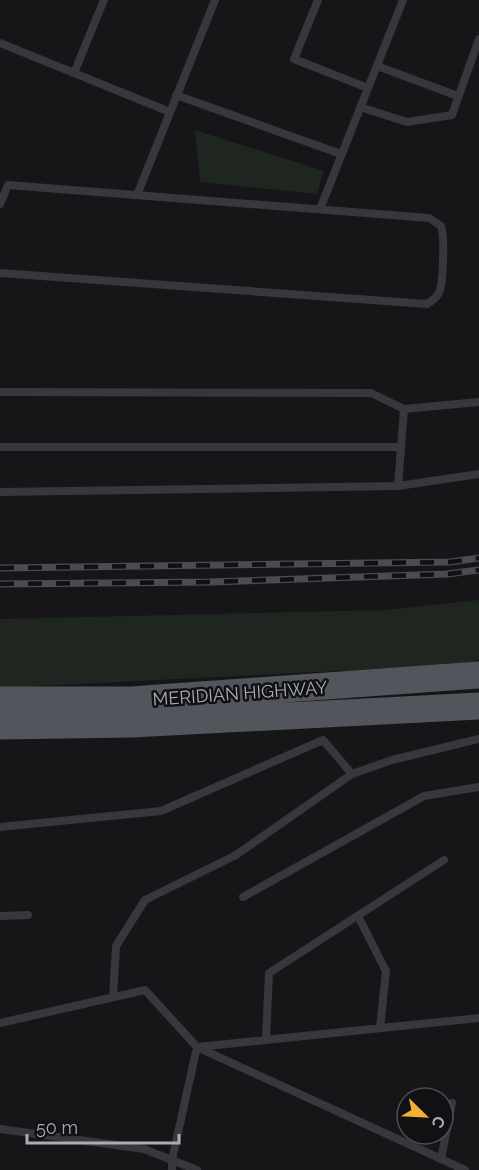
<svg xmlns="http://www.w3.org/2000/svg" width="479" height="1170" viewBox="0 0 479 1170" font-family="Raleway,sans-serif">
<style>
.green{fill:#1e261f}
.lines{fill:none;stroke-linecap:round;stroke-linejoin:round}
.lane{stroke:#37383d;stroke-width:8}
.primary{stroke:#53555c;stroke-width:27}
.rail-casing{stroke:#4a4c52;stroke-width:7}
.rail{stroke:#111113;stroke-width:4.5;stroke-dasharray:14;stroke-linecap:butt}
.labels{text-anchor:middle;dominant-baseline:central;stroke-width:5;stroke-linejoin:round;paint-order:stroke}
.street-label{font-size:18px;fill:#a8adb8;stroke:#111113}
</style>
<rect width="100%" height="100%" fill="#161618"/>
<path class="green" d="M195,130L324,171L317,194L200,182Z
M479,600V660L457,665L0,688V619L386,610Z"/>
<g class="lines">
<path class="lane" d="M318,0L294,59L368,88
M0,43L170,112
M377,66L458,96
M74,73L104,0
M176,95L341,154
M360,107L407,122L452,115L479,39
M137,195L215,0
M0,204L8,185L429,218L441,226C445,236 443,280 440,290C438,297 432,301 427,304L0,273
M320,209L403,0
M0,392L371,393L404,409L479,402
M0,447H401
M398,486L404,409
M0,492L398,486L479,474
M0,827L161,811L323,740L352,774
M243,897L424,796L479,787
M0,916L28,915
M358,916L386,971L380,1028
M113,997L116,946L145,900L236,855L352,774L392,760L479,739
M0,1023L145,990L197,1047L479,1018
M266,1039L269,973L444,860
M0,1129L144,1149L197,1170
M441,1159L452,1103
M172,1170V1160L197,1047L465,1170"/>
<path class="primary" d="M0,700H131L479,675
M0,726L132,724L479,706"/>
<g class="rail-casing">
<path id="rail" d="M0,568L450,562L479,558
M0,584L210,582L447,574L479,570"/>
</g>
<use href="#rail" class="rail"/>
</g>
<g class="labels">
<g class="street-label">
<text transform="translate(240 693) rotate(-4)">MERIDIAN HIGHWAY</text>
</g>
</g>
<g transform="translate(425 1116) rotate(114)"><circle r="28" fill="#111113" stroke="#4d4f55" stroke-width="1.5"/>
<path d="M0-4.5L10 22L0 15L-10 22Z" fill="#f2b134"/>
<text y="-9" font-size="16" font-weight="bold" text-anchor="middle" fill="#a8adb8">С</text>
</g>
<path d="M27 1134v9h152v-9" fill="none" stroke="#a8adb8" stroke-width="3"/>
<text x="36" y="1134" font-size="18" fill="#a8adb8" stroke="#111113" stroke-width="4.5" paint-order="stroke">50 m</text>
</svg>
